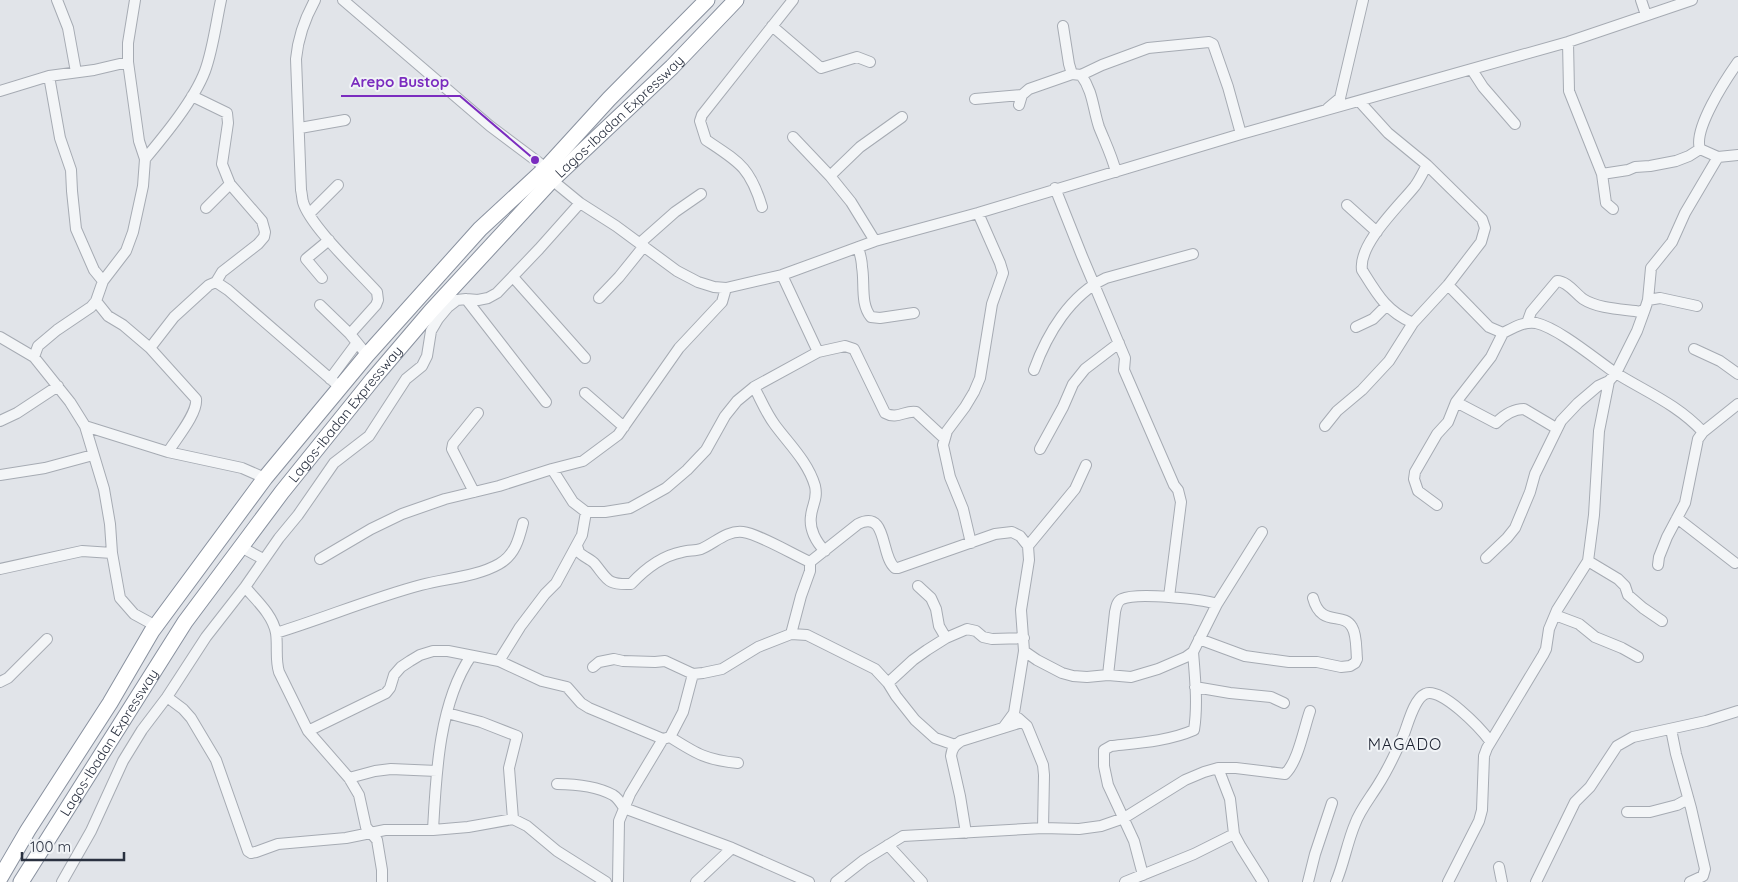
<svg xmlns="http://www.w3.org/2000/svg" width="1738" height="882" viewBox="0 0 1738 882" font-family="Quicksand,sans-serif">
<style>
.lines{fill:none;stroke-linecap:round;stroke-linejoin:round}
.minor-casing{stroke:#a6abb3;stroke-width:12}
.highway-casing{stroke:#89919f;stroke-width:17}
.minor{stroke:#f3f5f7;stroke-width:10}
.highway{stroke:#fff;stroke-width:15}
.labels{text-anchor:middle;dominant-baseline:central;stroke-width:4;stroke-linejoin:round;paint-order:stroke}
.street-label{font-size:14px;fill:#2a3140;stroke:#f0f3f6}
.quarter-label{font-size:16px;letter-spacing:1px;fill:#1c2231;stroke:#f0f3f6}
.leader{fill:none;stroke:#7b2cbf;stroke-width:2}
.callout-dot{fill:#7b2cbf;stroke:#f0f3f6;stroke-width:2}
.callout-label{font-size:15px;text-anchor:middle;font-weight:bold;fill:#7b2cbf;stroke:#f0f3f6;stroke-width:4;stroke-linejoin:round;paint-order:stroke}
</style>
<rect width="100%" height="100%" fill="#e1e4e9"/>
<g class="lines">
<g class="minor-casing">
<path id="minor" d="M57,0L68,28L76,72
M315,0C304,20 298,37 296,59L301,190C302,194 302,198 303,202C310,226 359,272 377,292L378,300L376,305L350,334
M343,0L490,126L546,168
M1641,0L1646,15
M772,26L821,68L857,57L870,62
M1063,26L1069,64L1072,74
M1568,42L1569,91L1602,174L1606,203L1613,209
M1472,70L1483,87L1515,124
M1081,75C1093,91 1093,109 1099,127C1105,142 1112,156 1116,172
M49,76L60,138L71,170L72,191L76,229L94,270L103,281
M0,91L49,76L94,70L128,62
M975,99L1022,95
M1019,105L1022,95L1029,89L1072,74L1081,75L1102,65L1148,48L1209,42L1213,44L1228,87L1241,134
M1328,108L1340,98L1363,0
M300,128L345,120
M793,137L830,176L860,147L902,117
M1700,149C1693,129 1726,79 1738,62
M1700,149L1718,157L1738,155
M145,159C165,135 194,100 205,71C213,49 216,23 221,0
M1602,174L1628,170L1635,167L1650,166L1676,161L1689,156L1700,149
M830,176L851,202L875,241
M552,180L580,203L616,226L677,271L698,282L714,287L726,288L782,275L875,241L978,213L1241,134L1568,42L1692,0
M1055,188L1082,256L1125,358L1124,370L1174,485L1178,490L1181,502L1169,597
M1347,205L1377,232
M762,207C750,167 739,162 706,140L700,121L702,115L793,0
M206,208L230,184
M309,214L338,185
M640,243L675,212L701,194
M858,247C860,254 862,260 862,267C865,283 860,304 871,317L880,318L914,313
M782,275L818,352
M513,277L585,358
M322,278L306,259L329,240
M216,282L228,290L341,388
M1448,285L1489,327L1503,333
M599,298L619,277L644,246
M466,299L546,402
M1648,300L1660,298L1697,306
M96,301L108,316L123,325L150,348L196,399C198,413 176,439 168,452
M320,305L350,334L367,355
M1413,323C1386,311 1377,294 1362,270C1358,244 1400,205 1415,186C1420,179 1423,172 1427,165
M1527,323L1531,312L1557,281C1567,281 1575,293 1583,299C1597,308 1618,309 1635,311L1640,312L1645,309
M1356,327L1373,319L1386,306
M0,337L34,357L70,402L85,426L104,489L110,524L112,553L120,598L134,614L156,626
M150,348L174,317L209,285L216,282L222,272L258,244L264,237L265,232L262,221L230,184L222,164L228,123L227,113L192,96
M1694,349L1720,361L1738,374
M34,357L38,346L57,330L91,307L96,301L103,281L126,251L133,232L143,186L145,159L139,141L128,62V43L135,0
M1034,370C1047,334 1070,295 1106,278L1193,254
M330,379L356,344
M754,387C761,400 766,413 775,425C789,444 808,462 815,486C818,499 812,505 811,516C809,529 816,542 825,551
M585,393L624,427
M1456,402L1496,423C1503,416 1513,409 1524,409L1556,428
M0,421L17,413L58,386
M85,426L168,452L242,468L265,478
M1325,426L1337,411L1362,390L1389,361L1413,323L1448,285L1481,242L1485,228L1482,219L1427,165L1388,133L1359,101
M1040,449L1063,407L1073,384L1085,369L1119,343
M0,475L45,468L93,455
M474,492L452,449L453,444L478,413
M1437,505L1418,491L1414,479L1415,472L1437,434L1448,422L1456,402L1491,357L1503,333C1513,328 1524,321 1536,323C1558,328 1594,358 1614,372C1646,392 1677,404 1703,432
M586,512H605L630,508L666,488L687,470L706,450L725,416L737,401L754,387L818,352L845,346L854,349L885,413C897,420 905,410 916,412L944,438
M1677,518L1735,563
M971,543L963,509L950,477L943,445L947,431L965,407L974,392L980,378L992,304L1003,273L1000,263L978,213
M577,546L579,552C583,557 591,559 595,564C608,580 607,585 631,584C645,569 661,556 682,552C688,550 695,551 701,549C715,543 727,530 743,532C759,534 794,555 810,562
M1028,546L1075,489L1086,465
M241,547L263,559
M1486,558L1507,538L1515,528L1530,492L1535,474L1561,421L1578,403L1598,386L1609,381L1616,373L1637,331L1645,309L1648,300L1651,268L1672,242L1685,213L1718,157
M320,559L371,529L402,514L445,499L499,486L552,469L583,461L618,435L679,348L722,302L726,288
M1588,561L1618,579L1625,586L1628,595L1643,608L1662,621
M810,562L858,524C888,509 880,556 895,568H898L995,534L1012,532L1020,536L1028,546L1029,560L1021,610L1024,651L1014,713L1003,728
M1658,565L1659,557L1667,537L1685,503L1698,439L1703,432L1738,404
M0,569L82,551L112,553
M918,586L931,598L936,609L939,626L946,638
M245,587C256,600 273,615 276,633C278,646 275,659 279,672L308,731L349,778L359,795L366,827L377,840L382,870V882
M1555,615L1579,624L1595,637L1622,648L1638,657
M276,633C325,618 372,598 421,585C447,578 476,577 499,564C515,555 519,539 523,523
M791,634L801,596L810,571V562
M1199,639L1245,656L1289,662H1317L1341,667L1350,666L1355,663L1357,659C1356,649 1357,635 1352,627C1343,611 1321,628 1313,598
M1024,651L1037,660L1062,673L1073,676L1087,677L1108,675L1131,677L1158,669L1186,657L1193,652L1217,604L1262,532
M499,661L520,627L545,594L556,583L582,535L586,512L573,502L552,469
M593,667L599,662L614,659L623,661L655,662L665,661L693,674L703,673L722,669L758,647L791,634L807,635L875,669L888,683L896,696L915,720L935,738L955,745
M1108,675L1115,612C1116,607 1117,601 1122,599C1137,592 1201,599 1217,604
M0,682L8,678L47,639
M888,683L913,660L927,650L946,638L967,629L976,631L983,637L992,639L1024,638
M1195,687L1230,693L1271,697L1284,703
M167,697L183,709L191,718L216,760L248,851L251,853L256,852L278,844L346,838L385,830H433L468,827L513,819L527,826L557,851L606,882
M447,713L481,722L517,736L509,768L513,819
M1018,718L1027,726L1043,765L1044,775L1043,828
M1671,729L1676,754L1691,808L1705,869L1703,876L1690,882
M308,731L386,693L390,688L394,675L401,667L410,661L420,655L433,651H448L499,661L542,681L567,687L581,703L589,708L663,739L670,737L683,712L693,674
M670,737C697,754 706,760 738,763
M1218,768L1230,799L1234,834L1241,847L1263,882
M349,778L375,771L391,769L437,771
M557,784C575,784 596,786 613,795C618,798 621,803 624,808L732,848L809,882
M1627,812H1650L1677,805L1688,799
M433,830C436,774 439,703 471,656
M966,833L960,796L951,756C952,748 955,745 961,741L1022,722
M888,845L922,882
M1499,867L1502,882
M1143,875L1134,841L1108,785L1104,766V750L1111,746C1138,743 1169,741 1194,730C1198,705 1195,677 1193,652
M62,882L91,831L123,761L142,730L167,697L206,637L245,587L279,538L298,515L334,463L369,436L406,379L422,366L427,356L431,331L438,319L448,307L457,300L466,299L478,300L488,298L497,293L539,249L580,203
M618,882L619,821L630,794L663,739
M696,882L732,848
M836,882L864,860L903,836L1043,828L1079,829L1101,826L1124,818L1185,780L1204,772L1218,768H1236L1285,774C1298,762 1304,728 1310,711
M1125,882L1194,854L1234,834
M1308,882L1315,854L1332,803
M1336,882C1344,863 1347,843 1355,824C1360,810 1370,798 1378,785C1387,771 1397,750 1404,734C1408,724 1414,699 1425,694C1441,686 1481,729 1490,741
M1448,882L1479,821L1482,810L1484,756L1487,748L1543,655L1546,649L1549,629L1557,610L1588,561L1594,515L1599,431L1609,381
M1536,882L1575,802L1590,787L1617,746L1633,737L1706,721L1738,711"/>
</g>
<g class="highway-casing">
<g id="highway">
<path d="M0,878L28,830L110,703L152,631L265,478L367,355L480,229L546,168L609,99L707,0"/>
<path id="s1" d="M21,882L185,622L282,492L373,379L431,311L552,180L672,67L736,0"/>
</g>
</g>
<use href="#minor" class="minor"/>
<use href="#highway" class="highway"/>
</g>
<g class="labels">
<g class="street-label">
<text stroke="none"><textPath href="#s1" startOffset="975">Lagos-Ibadan Expressway</textPath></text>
<text stroke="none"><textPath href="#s1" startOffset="570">Lagos-Ibadan Expressway</textPath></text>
<text stroke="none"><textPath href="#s1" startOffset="165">Lagos-Ibadan Expressway</textPath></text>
</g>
<g class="quarter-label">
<text x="1405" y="744">MAGADO</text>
</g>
</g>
<path class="leader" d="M535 160L460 96H341"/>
<circle class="callout-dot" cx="535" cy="160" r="5"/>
<g class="callout-label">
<text x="400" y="87">Arepo Bustop</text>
</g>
<path d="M22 852v8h102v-8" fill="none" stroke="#2a3140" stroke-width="2.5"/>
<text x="30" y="852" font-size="15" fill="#2a3140" stroke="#f0f3f6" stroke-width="4" paint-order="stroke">100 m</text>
</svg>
